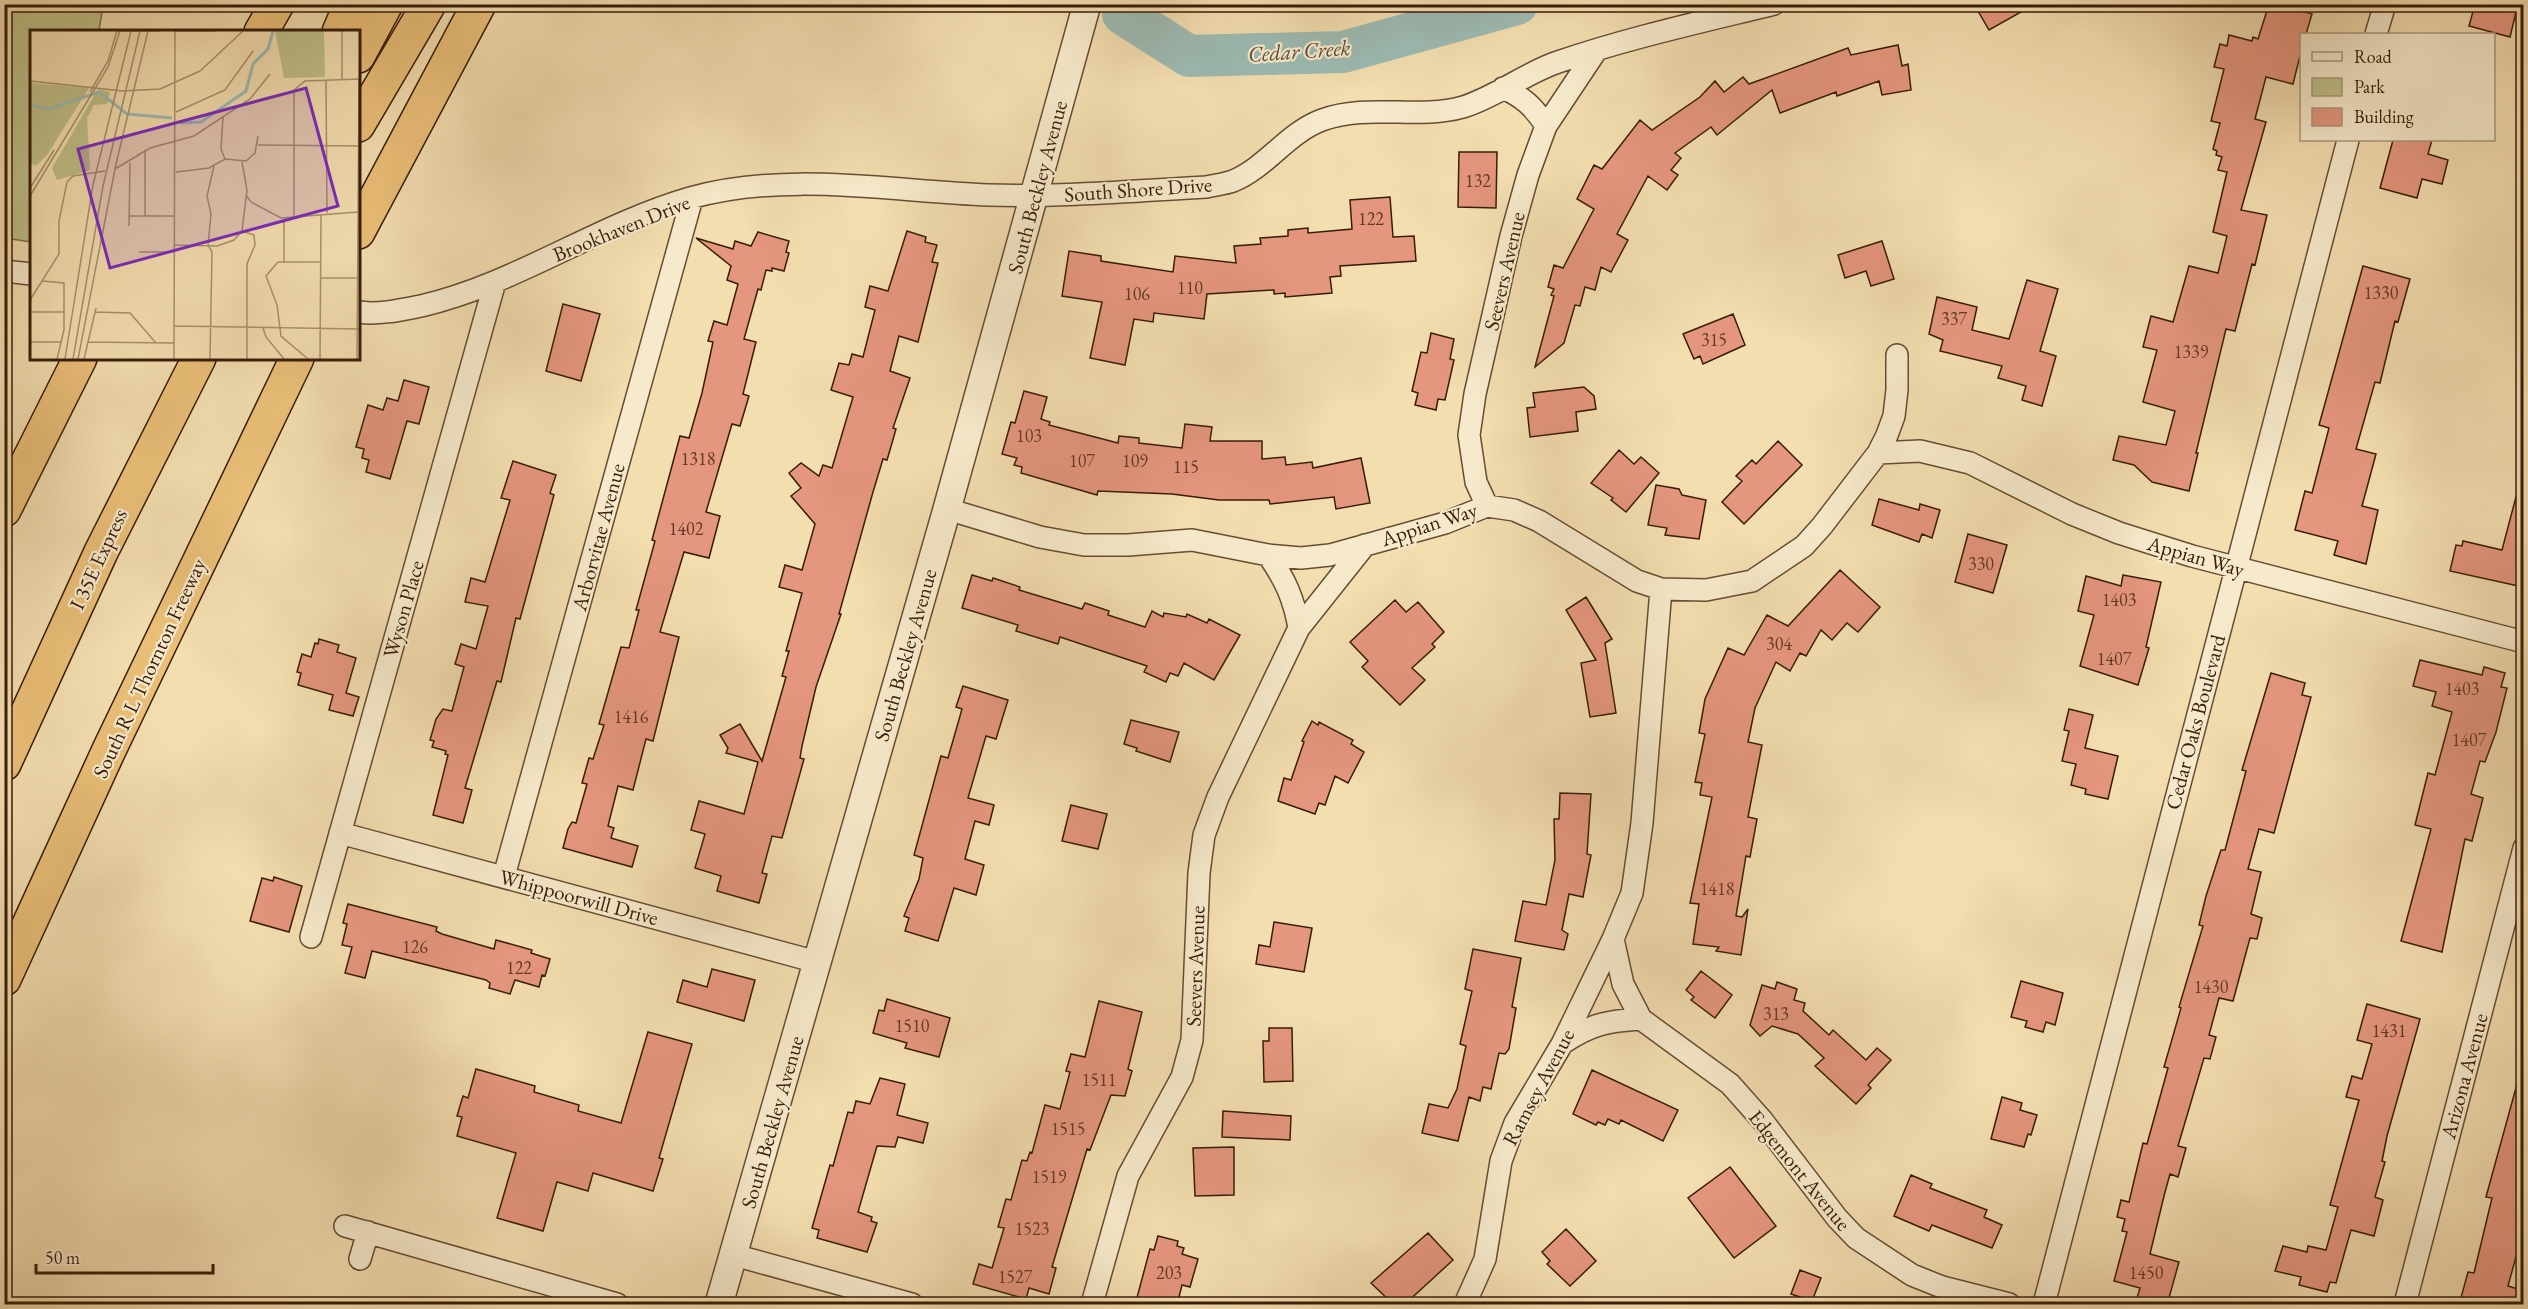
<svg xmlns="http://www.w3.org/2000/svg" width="2528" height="1309" viewBox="0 0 2528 1309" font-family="'EB Garamond',serif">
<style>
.green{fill:#bfc088;stroke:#7b6e48;stroke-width:1.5}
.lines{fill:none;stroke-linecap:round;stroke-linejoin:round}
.river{stroke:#9dbbb4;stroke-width:42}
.building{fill:#e5967e;stroke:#371d08;stroke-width:1.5}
.minor-casing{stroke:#664d32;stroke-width:24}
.tertiary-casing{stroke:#664d32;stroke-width:30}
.motorway-casing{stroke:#371d08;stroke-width:36}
.minor{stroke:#f7eacc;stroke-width:21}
.tertiary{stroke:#f7eacc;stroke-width:27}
.motorway{stroke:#eabf78;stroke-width:33}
.labels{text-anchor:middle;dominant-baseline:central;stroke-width:4.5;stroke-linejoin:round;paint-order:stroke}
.number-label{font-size:18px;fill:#623b26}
.street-label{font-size:21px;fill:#371d08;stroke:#f7eacc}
.water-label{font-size:22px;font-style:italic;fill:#564c3c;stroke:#f7eacc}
.inset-river{fill:none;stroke:#9dbbb4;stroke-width:3}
.inset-road{fill:none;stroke:#a8916d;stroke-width:1.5}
.view{fill:#7b2cbf;fill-opacity:0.15;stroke:#7b2cbf;stroke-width:3}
.inset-edge{fill:none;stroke:#371d08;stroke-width:3}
</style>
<rect width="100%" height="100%" fill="#f3deb0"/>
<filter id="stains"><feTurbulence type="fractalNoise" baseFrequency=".00333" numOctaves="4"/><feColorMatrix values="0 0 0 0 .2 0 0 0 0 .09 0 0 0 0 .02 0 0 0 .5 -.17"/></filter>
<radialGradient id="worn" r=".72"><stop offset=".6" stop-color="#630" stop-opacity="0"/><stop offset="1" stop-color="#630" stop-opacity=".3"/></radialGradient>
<path class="green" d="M4,5H103L99,31L32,32L31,242L5,238Z"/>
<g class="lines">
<path class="river" d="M1123,14L1189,56L1343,52L1517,4"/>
</g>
<path class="building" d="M1974,4H2035L1989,30Z
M2269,4H2299L2298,10L2312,14L2306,34H2301V52L2293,84L2266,77L2255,119L2266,122L2241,210L2267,215L2255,265L2252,264L2235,331L2226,329L2196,453H2198L2189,491L2152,482L2134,465L2113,460L2119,436L2166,445L2175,411L2143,402L2157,350L2143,347L2151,316L2173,322L2189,266L2218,273L2227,236L2213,232L2227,172L2218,170L2222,157L2216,155L2217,151L2213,149L2220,123L2211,121L2224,69L2214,67L2220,44L2227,46L2229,35L2252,41L2253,37L2258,39Z
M2475,4H2518L2510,37L2469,26Z
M1898,45L1902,66L1908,64L1911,90L1882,95L1879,81L1837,96L1836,92L1780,113L1772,90L1717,135L1711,127L1675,153L1681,158L1671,170L1678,175L1667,190L1648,176L1617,234L1628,240L1611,272L1601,267L1595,290L1585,287L1580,306L1575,305L1564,343L1535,367L1554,296L1551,295L1554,289L1548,287L1554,265L1563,268L1594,209L1577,199L1594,165L1602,169L1640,120L1652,130L1700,97L1715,81L1724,92L1743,77L1749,84L1848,48L1851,55Z
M2393,140H2432L2428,154L2448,160L2442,184L2422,179L2417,198L2380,188Z
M1459,152H1497L1496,208L1458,207Z
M1390,197L1393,237L1414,236L1416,261L1340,266L1341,276L1330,277L1332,293L1285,297V293L1274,294V290L1207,294L1204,319L1154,313L1153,322L1134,319L1125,365L1090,358L1102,302L1062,296L1069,251L1101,256V261L1173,272L1175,256L1236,263L1234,246L1261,244L1260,238L1288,236V230L1308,228V233L1352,229L1350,200Z
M907,231L926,237L925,242L937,245L932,262L938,263L918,342L899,336L890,371L910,378L893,428L896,429L890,450L887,460L883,459L873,492L839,614H841L816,687L802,746L800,758L804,759L782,838L772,836L762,873L767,874L759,903L717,891L721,876L695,868L705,834L691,830L699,801L744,814L758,762L726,753L728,748L720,735L740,724L762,761L786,677L782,676L789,651H786L802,593L779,587L785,565L802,570L815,524L791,496L801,488L789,473L801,463L819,476L823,465L832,468L853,397L831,390L839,363L849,365L852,354L863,357L875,310L865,307L870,286L888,291Z
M758,232L789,241L786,252L789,253L784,271L772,268V271L766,270L761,290L758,289L744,339L756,342L743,394L749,396L740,426L732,424L706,512L720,516L709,558L684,552L660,632L679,637L653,741L646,739L633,790L618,786L608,826L614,828L611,838L638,846L632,867L563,848L568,829L572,822L576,823L587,784L582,783L589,758L593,759L604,725L599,724L621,647L629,648L639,610H636L655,541L652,540L680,436L689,438L702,393L713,342L708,341L714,321L727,325L738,284L727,280L731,266L696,238L733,249L735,241L751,246Z
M1882,241L1894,279L1871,286L1866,271L1845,278L1838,255Z
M2363,266L2410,279L2398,322L2395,321L2380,383L2375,382L2356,449L2376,454L2362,506L2378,510L2366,564L2334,555L2338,541L2295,530L2305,491L2312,493L2329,428L2319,425Z
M2027,280L2058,289L2040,351L2056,356L2042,406L2022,400L2026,386L1998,378L2002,366L1940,351L1943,340L1929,334L1937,297L1977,307L1972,330L2009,339Z
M563,304L600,314L581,381L546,371Z
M1733,314L1745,345L1703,364L1700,356L1694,359L1683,334Z
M1431,333L1454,339L1450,359L1454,360L1445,400L1438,399L1436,410L1415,405L1418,393L1412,391L1421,352L1427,353Z
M404,380L429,387L419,424L407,421L390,479L366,472L369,460L362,458L364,449L356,447L368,405L383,410L387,398L398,401Z
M1584,387L1594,396L1596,409L1576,412L1578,431L1530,437L1527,408L1535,407L1533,393Z
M1024,391L1047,397L1041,419L1050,422L1049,425L1118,443L1119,436L1139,438V443L1182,448L1185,424L1212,427L1210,441H1262V459L1285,457L1286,465L1312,462L1313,468L1361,458L1370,503L1336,509L1334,497L1270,504L1269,500H1219L1172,494L1098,491L1097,495L1021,473L1022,467L1014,465L1017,458L1002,454L1011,422L1015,423Z
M1778,441L1802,465L1744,524L1722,502L1742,481L1736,476L1752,460L1756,464Z
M1619,450L1634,464L1641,457L1659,473L1626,512L1611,500L1613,498L1591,483Z
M513,461L556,475L550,493L554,495L520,619L516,618L501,682L497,681L465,788L472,790L463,823L433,815L448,755L445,754L446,751L432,747L434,741L430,740L436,719L443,709L452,711L464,667L455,664L461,644L476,649L488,606L465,602L471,578L485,582L510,500L501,498Z
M1656,485L1679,489L1682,495L1706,500L1699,539L1665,535L1667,528L1648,525Z
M2517,493L2523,494V587L2450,571L2456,545L2462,546L2463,541L2502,550Z
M1879,499L1919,510L1920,504L1940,510L1932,538L1922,534L1919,542L1872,525Z
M1968,534L2007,545L1993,593L1955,582Z
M1840,570L1880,607L1858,632L1847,623L1832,640L1821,630L1806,656L1800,653L1790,671L1776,662L1755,708L1748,742L1762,745L1748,817L1757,819L1750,857L1746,856L1736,916L1742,917L1748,909L1741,955L1716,951L1719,947L1693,944L1699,904L1690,903L1712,797L1700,795L1702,783L1695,782L1705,734L1699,733L1705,699L1728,648L1744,655L1767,615L1788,626Z
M972,575L992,581L993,578L1020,587L1019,590L1082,609L1085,603L1109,611L1108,615L1145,627L1152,611L1163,617L1164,613L1186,617L1187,614L1207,623L1209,619L1240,635L1214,680L1184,663L1178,676L1170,673L1166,682L1144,672L1147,666L1060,637L1058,644L1016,631L1018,625L962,608Z
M2123,575L2161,582L2146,647L2149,648L2138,685L2080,666L2094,615L2078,611L2086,576L2121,586Z
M1586,597L1612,639L1605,643L1616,713L1590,717L1581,663L1596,660L1566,610Z
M1395,600L1406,612L1418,602L1444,632L1432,644L1435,647L1412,668L1425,680L1400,705L1362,667L1368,661L1350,642Z
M319,639L339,645L337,652L356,658L346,693L359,697L353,716L329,710L333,695L298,685L301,673L297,672L302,654L311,657L315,643L318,644Z
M2420,660L2482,675L2484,667L2505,673L2501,687L2507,688L2496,732L2485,762L2480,761L2471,794L2483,798L2472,841L2465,839L2442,952L2401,941L2431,829L2415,825L2428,773L2435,775L2452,712L2432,706L2436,692L2413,686Z
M2271,673L2305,683L2302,695L2311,697L2274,833L2259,829L2248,869L2261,872L2251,914L2262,918L2257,939L2250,938L2233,1001L2219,998L2209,1035L2216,1037L2210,1059L2204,1058L2178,1146L2186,1148L2178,1177L2170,1174L2164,1196L2150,1254L2179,1262L2167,1305H2159L2137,1298L2140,1288L2114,1281L2127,1232L2122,1231L2125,1219L2117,1217L2121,1200L2129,1202L2143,1143L2147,1144L2168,1068L2164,1067L2181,1008L2179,1007L2203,926L2199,925L2206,896L2221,850H2225L2246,771L2242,770Z
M963,686L1008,700L996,739L986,736L968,798L994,805L989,825L975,821L965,859L984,865L976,895L954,888L938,941L905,931L909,918L904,916L919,879L923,858L914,855L941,756L948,758L962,709L956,707Z
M2069,709L2093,715L2085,748L2118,756L2108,799L2085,794L2086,789L2071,785L2076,764L2062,761L2069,731L2064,730Z
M1131,720L1179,732L1170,762L1136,751L1137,748L1124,744Z
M1312,721L1318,725L1319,722L1353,740L1351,744L1364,752L1348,783L1335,776L1325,805L1319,803L1315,814L1278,801L1284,778L1291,780L1304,742L1302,741Z
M1560,793L1591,794L1587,854L1591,855L1583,897L1569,894L1562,930L1568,934L1564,950L1515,941L1523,901L1546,905L1555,860L1554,819H1559Z
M1071,805L1107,814L1098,849L1062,841Z
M274,877L302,886L289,932L250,921L262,878L273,881Z
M348,904L437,927L436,931L442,934L494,949L496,940L532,950L531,953L550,959L545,976L542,975L539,987L515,980L510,994L489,988L490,983L486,980L372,951L365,978L345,973L352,947L342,945L347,924L343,923Z
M1274,922L1312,928L1304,972L1256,964L1259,945L1270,947Z
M1473,949L1521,958L1512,1007L1516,1008L1509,1049L1505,1054L1499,1053L1491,1089L1483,1087L1480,1101L1469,1097L1458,1141L1422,1133L1429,1104L1448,1108L1457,1089L1466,1046L1460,1044L1472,991L1465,989Z
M712,969L755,980L744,1021L677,1002L683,980L707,987Z
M1701,971L1732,995L1715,1018L1691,1000L1694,997L1686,990Z
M2021,981L2063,993L2055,1025L2046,1022L2043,1032L2025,1027L2027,1021L2011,1017Z
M1777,982L1797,989L1794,1000L1805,1003L1803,1011L1829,1035L1833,1030L1866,1060L1877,1048L1891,1060L1868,1085L1871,1088L1856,1104L1815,1066L1824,1058L1798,1034L1772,1026L1760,1036L1750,1025L1762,985L1775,989Z
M887,999L950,1018L939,1057L905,1048L907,1043L873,1033L879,1010L884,1011Z
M1099,1001L1142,1012L1128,1069L1132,1071L1125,1096L1111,1095L1090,1150L1087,1149L1052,1267L1056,1268L1049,1294L1029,1288L1026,1299L973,1284L979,1264L992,1268L1004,1228L998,1227L1006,1199L1011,1200L1022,1160L1027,1161L1030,1152L1032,1153L1045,1105L1060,1109L1070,1072L1066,1071L1071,1054L1085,1057Z
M2367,1004L2420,1019L2387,1136L2382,1161L2385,1162L2375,1197L2383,1200L2374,1236L2351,1230L2336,1283L2330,1282L2327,1292L2299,1285L2301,1277L2275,1271L2283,1246L2307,1252L2308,1246L2326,1250L2338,1207L2330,1205L2359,1100L2346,1097L2352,1076L2362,1079L2372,1044L2357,1040Z
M1269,1028H1292L1293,1081L1264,1082L1263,1041H1269Z
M648,1032L692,1044L659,1158L663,1159L653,1191L593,1173L588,1191L557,1182L543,1231L497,1218L516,1153L457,1136L462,1117L457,1116L463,1096L468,1098L476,1069L535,1086L534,1092L579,1105L578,1111L621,1123Z
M1592,1070L1678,1110L1663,1141L1621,1120L1619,1124L1608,1119L1605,1125L1598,1122L1596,1125L1573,1114Z
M880,1078L905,1084L897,1115L928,1123L923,1143L898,1137L895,1147L877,1146L858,1212L872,1217L871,1221L877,1223L867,1252L817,1238L819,1230L812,1228L830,1165L833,1166L848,1112L853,1113L856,1101L870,1104Z
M2517,1084L2523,1085V1254L2517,1253L2508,1286L2518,1289L2514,1305H2459L2468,1272L2474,1273L2492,1198L2486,1197Z
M2002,1097L2022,1103L2020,1110L2037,1115L2031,1135L2028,1134L2024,1147L1991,1139Z
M1223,1111L1291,1116L1290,1140L1222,1137Z
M1234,1147V1195L1195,1196L1193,1148Z
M1730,1167L1776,1226L1734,1258L1688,1198Z
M1911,1175L1932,1184L1930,1188L1987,1210L1984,1217L2002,1225L1992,1248L1932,1225L1929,1231L1894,1216Z
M1566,1229L1596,1261L1570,1286L1547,1264L1550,1261L1542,1252Z
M1428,1233L1453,1260L1404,1305H1394L1371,1283Z
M1158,1236L1178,1241L1177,1246L1184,1248L1182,1254L1198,1259L1190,1287L1182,1285L1177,1305H1135L1150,1249L1154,1250Z
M1800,1270L1821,1278L1812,1301L1791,1294Z"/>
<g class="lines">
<g class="minor-casing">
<path id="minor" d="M2376,34L2385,4
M1503,88C1523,97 1534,107 1546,126
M4,271L32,274
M358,312C379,315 401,310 421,306C516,284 597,225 690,198C786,171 890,191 988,195C1061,197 1134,191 1206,187C1215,185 1225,184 1233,181C1267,167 1287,133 1322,120C1368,103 1417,120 1463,107C1496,97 1525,73 1558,62C1628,38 1701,22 1774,4
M1878,453L1920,451L1970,463L2072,514L2119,533L2192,556L2524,642
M1487,506L1476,482L1469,435L1475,394L1511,236L1528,175L1546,126L1596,51
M947,509L1040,537L1084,545H1128L1192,540L1268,555L1301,558L1330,555L1445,523L1487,506L1514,510L1539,521L1637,581L1661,589L1706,590L1752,581L1804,546L1822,526L1878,453L1887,435L1894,416L1897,390V355
M1268,555C1285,579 1294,599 1299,628
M340,833L817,962
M504,876L692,198
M311,937L495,282
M1613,939L1623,984L1641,1019L1730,1084L1762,1120L1837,1218L1856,1238L1912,1275L1942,1287L2009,1304
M1563,1043C1591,1024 1608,1021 1641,1019
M345,1226L617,1304
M734,1255L912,1304
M360,1259L368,1232
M1092,1304L1128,1176L1182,1077L1192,1040L1199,873L1204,835L1218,797L1299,628L1365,545
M1465,1304L1485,1259L1501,1161L1515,1123L1562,1044L1613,939L1632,893L1642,823L1661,589
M2044,1304L2348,140
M2405,1304L2524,848"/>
</g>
<g class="tertiary-casing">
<path id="tertiary" d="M719,1304L947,509L1087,4"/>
</g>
<g class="motorway-casing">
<path id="motorway" d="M261,32L277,4
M339,32L351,4
M358,56L386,4
M358,125L429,4
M358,232L479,4
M4,510L80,358
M4,764L101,552L199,358
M4,979L109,750L297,358"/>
</g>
<use href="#minor" class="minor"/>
<use href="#tertiary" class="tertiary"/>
<use href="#motorway" class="motorway"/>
</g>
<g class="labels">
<g class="number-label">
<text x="1478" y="180">132</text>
<text x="1371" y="218">122</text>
<text x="1190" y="287">110</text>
<text x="2381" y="292">1330</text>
<text x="1137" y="293">106</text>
<text x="1954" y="318">337</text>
<text x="1714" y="339">315</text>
<text x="2191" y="351">1339</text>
<text x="1029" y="435">103</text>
<text x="698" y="458">1318</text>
<text x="1082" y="460">107</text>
<text x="1135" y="460">109</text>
<text x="1186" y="466">115</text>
<text x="686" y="528">1402</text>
<text x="1981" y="563">330</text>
<text x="2119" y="599">1403</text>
<text x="1779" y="643">304</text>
<text x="2114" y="658">1407</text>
<text x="2462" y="688">1403</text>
<text x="631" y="716">1416</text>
<text x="2469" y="739">1407</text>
<text x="1717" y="888">1418</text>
<text x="415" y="946">126</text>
<text x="519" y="967">122</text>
<text x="2211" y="986">1430</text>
<text x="1776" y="1013">313</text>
<text x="912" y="1025">1510</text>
<text x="2389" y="1030">1431</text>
<text x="1099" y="1079">1511</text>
<text x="1068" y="1128">1515</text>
<text x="1049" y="1176">1519</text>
<text x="1032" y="1228">1523</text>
<text x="1169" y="1272">203</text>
<text x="2146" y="1272">1450</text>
<text x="1015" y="1276">1527</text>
</g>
<g class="street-label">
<text transform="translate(1037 187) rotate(-75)">South Beckley Avenue</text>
<text transform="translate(1138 189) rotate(-4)">South Shore Drive</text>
<text transform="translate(621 228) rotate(-22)">Brookhaven Drive</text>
<text transform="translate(1504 271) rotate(-77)">Seevers Avenue</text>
<text transform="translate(1429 524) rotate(-18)">Appian Way</text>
<text transform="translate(598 537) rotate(-75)">Arborvitae Avenue</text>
<text transform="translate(2196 556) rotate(16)">Appian Way</text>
<text transform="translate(98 559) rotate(-65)">I 35E Express</text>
<text transform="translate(403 609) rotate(-74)">Wyson Place</text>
<text transform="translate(905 655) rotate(-74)">South Beckley Avenue</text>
<text transform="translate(149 668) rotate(-65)">South R L Thornton Freeway</text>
<text transform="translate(2195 722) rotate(-75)">Cedar Oaks Boulevard</text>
<text transform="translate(579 897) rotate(15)">Whippoorwill Drive</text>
<text transform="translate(1195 966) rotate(-88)">Seevers Avenue</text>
<text transform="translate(2464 1076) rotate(-75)">Arizona Avenue</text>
<text transform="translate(1538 1087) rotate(-62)">Ramsey Avenue</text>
<text transform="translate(772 1122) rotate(-74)">South Beckley Avenue</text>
<text transform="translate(1800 1170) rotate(51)">Edgemont Avenue</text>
</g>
<g class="water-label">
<text transform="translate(1299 51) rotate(-4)">Cedar Creek</text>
</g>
</g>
<g transform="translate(30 30)">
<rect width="330" height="330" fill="#f3deb0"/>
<path d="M245,1H294L295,47L254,48ZM0,53L59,58L17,125L6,136L0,133ZM68,59L80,62L77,74L64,75L57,88L60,140L27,150L22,138Z" fill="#bfc088"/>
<path class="inset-river" d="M0,75L19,79L69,62L97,84L142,88M150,93L171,92L216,61L223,34L238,19L243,1"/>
<path class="inset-road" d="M89,1H129M145,1H185M312,1V50M296,50L297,183M0,51L93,61L130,59L170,41L213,1M60,62L78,31L87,1M146,82L195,60L223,21M193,87L191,119L195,129M228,115L330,116M85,139L120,118L164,106L220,69L240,44M146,142L179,138L195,129L216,131L225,123L228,106M0,158L24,120M216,165L221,172L251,188L328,182M0,166L78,37L90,1M99,186H145M115,186V120M264,188V60L275,51L330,49M254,189V232M99,196L100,133M212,201L224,205L225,215L217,234V329M212,201L217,160L212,132M145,215L187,216L204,210L212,201M109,222H144M291,248H330M12,251L34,253V300L27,329M0,270L29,224V191L37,152L43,146L75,141M0,282H34M65,282L100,283L126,313M144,296L330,299M233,298L236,307L254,329M0,312H32M58,312L144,313M35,329L63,155L101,1M43,329L73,156L110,1M48,329L86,134L118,1M54,329L66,278M144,329L145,1M180,329L182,222L178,215L181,184L177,166L184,136M278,329L251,306L247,275L236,246L248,232H291M290,329L291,185M327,329L329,49"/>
<path class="view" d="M276,58L308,176L80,238L48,119Z"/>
<rect width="330" height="330" class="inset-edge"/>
</g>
<rect width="2528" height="1309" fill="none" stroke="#f3deb0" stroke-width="24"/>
<rect x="6" y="6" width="2516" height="1297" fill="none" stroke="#371d08" stroke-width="3"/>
<rect x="12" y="12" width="2504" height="1285" fill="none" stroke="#371d08" stroke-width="1.5"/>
<rect x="2300" y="33" width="195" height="108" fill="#f7eacc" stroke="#aa987e" stroke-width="1.5"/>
<rect x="2312" y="52" width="30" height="9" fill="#f7eacc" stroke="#aa987e" stroke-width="1.5"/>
<text x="2354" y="63" font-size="18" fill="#371d08">Road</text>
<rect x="2312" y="78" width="30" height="18" fill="#bfc088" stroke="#aa987e" stroke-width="1.5"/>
<text x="2354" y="93" font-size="18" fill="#371d08">Park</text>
<rect x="2312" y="108" width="30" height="18" fill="#e5967e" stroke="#aa987e" stroke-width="1.5"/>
<text x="2354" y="123" font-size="18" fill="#371d08">Building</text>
<path d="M36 1264v9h177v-9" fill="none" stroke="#371d08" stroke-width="3"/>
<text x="45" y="1264" font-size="18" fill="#371d08" stroke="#f7eacc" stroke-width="4.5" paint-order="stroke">50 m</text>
<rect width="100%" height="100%" filter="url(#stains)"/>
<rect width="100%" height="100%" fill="url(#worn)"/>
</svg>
